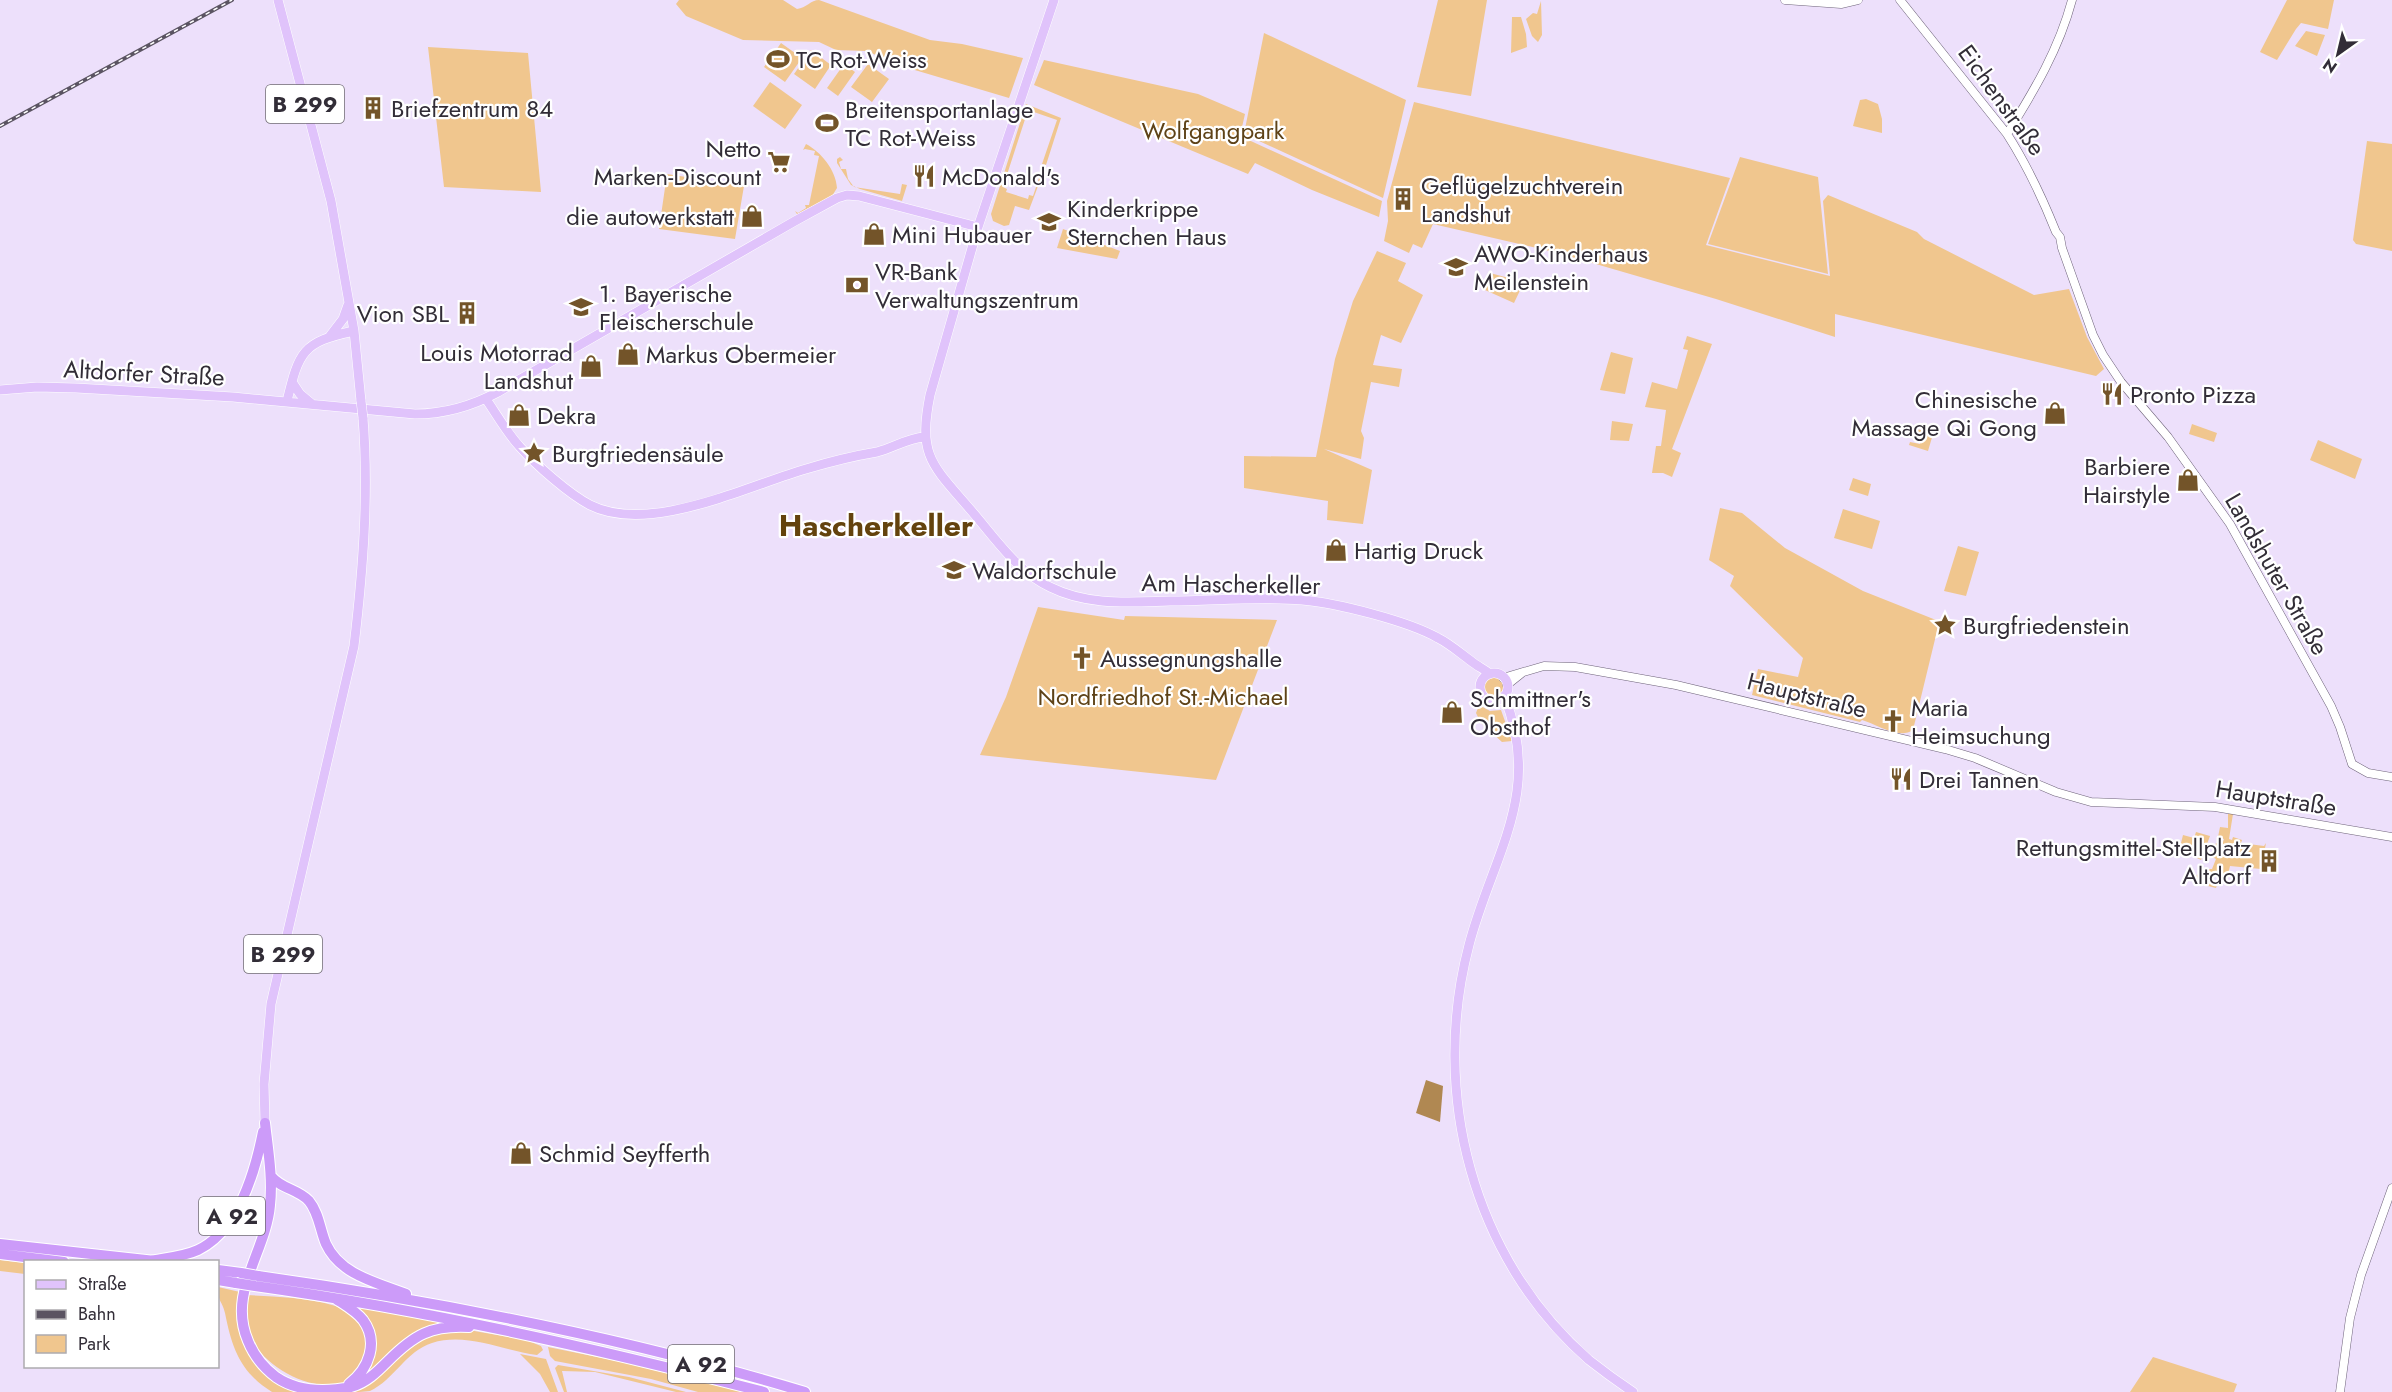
<svg xmlns="http://www.w3.org/2000/svg" width="2392" height="1392" viewBox="0 0 2392 1392" font-family="Jost,sans-serif">
<style>
.green{fill:#f0c68e}
.water{fill:#b08852}
.lines{fill:none;stroke-linecap:round;stroke-linejoin:round}
.minor-casing{stroke:#6e637a;stroke-width:9}
.major-casing{stroke:#fff;stroke-width:10}
.highway-casing{stroke:#fff;stroke-width:12}
.minor{stroke:#fff;stroke-width:8}
.major{stroke:#e0c3fb;stroke-width:9}
.highway{stroke:#cc9bf9;stroke-width:10}
.rail-casing{stroke:#5b5462;stroke-width:4}
.rail{stroke:#fff;stroke-width:1.5;stroke-dasharray:4.5;stroke-linecap:butt}
.major-bridge-casing{stroke:#fff;stroke-width:10;stroke-linecap:butt}
.highway-bridge-casing{stroke:#fff;stroke-width:12;stroke-linecap:butt}
.major-bridge{stroke:#e0c3fb;stroke-width:9}
.highway-bridge{stroke:#cc9bf9;stroke-width:10}
.labels{text-anchor:middle;dominant-baseline:central;stroke-width:4.5;stroke-linejoin:round;paint-order:stroke}
.shield{fill:#fff;stroke:#706c73;stroke-width:1.5}
.shield-label{font-size:22px;font-weight:bold;fill:#322d37}
.poi-label{font-size:24px;fill:#322d37;stroke:#fff;text-anchor:start}
.street-label{font-size:24px;fill:#322d37;stroke:#fff}
.park-label{font-size:24px;fill:#5e4217;stroke:#fff}
.district-label{font-size:30px;font-weight:bold;fill:#64430d;stroke:#fff}
</style>
<rect width="100%" height="100%" fill="#ede0fb"/>
<path class="green" d="M679,0H783L797,9C806,8 811,0 819,0L930,40L962,44L1023,58L1009,98L908,68L866,51L836,50L819,42L743,40L686,16L676,4Z
M1438,0H1487L1471,96L1417,87Z
M2287,0H2334L2328,29L2301,23L2296,29L2277,60L2260,52Z
M1541,1L1542,35L1538,42L1532,36L1526,19L1533,13L1537,14Z
M1512,17H1521L1526,34L1527,47L1511,53Z
M2306,31L2325,35L2317,56L2295,46Z
M1264,33L1406,100L1383,198L1244,134Z
M781,43L802,58L785,82L764,67Z
M428,47L528,53L541,192L444,187Z
M811,50L831,65L815,89L794,74Z
M1044,60L1198,94L1245,114L1240,136L1382,201L1379,217L1312,190L1255,163L1248,174L1034,85Z
M844,64L855,72L838,96L827,88Z
M868,64L889,79L872,102L851,87Z
M770,82L802,105L785,129L753,106Z
M1866,99L1878,104L1882,119V133L1853,126L1860,100Z
M1414,102L1730,178L1706,245L1830,276L1823,201L1828,195L1917,232L1924,239L2034,295L2069,289L2087,337L2104,369L2096,376L1835,314V337L1716,299L1558,253L1433,224L1422,248L1413,244L1409,253L1384,241L1388,221L1387,201Z
M1026,104L1061,118L1046,165L1042,164L1057,120L1028,110L1003,187L1007,189L1006,192L1028,199L1029,195L1033,196L1041,172L1043,173L1029,210L1015,206L1009,225L1004,226L993,221L991,214Z
M2367,141L2392,144V251L2356,244L2353,240Z
M806,144C821,152 836,170 837,188L832,196L797,214L795,211L798,213L806,208L805,205H809L819,156L814,155L815,151L805,149L803,150Z
M840,157L843,160L839,162L841,169H846L848,179L854,187L900,194L902,184L907,185L902,201L860,189L851,185L837,163V159Z
M1740,157L1818,177L1828,274L1708,244Z
M667,174L744,186L735,239L659,229Z
M1063,229L1120,251L1117,259L1057,248Z
M1377,251L1406,263L1398,281L1423,295L1401,343L1381,335L1373,365L1402,369L1399,387L1371,382L1361,431L1364,438L1361,459L1324,449L1372,470L1363,524L1327,520L1328,501L1244,488V456L1316,457L1335,359L1353,301Z
M1490,273L1524,282L1514,303L1485,290Z
M1687,336L1712,344L1672,449L1681,453L1672,477L1663,473H1652L1656,446H1661L1666,410L1645,407L1652,382L1677,389L1688,350L1683,349Z
M1611,352L1633,358L1625,394L1600,390Z
M1612,421L1633,424L1629,441L1610,440Z
M2192,424L2217,433L2214,442L2189,434Z
M1914,428L1933,434L1928,451L1909,445L1910,442L1920,444L1922,437L1912,434Z
M2318,440L2362,459L2355,479L2310,460Z
M1853,478L1871,484L1868,496L1849,490Z
M1720,508L1742,513L1785,548L1863,591L1936,620L1938,627L1913,730C1899,740 1876,724 1862,720L1860,722L1752,695L1758,669L1798,677L1803,658L1730,586L1734,576L1709,560Z
M1843,509L1880,521L1872,549L1834,538Z
M1958,546L1979,552L1966,596L1944,591Z
M1038,607L1124,620L1125,616L1277,620L1216,780L980,755L1006,697Z
M1482 687a11 11 0 1 1 22 0a11 11 0 1 1-22 0Z
M1479,705L1490,711L1501,710L1512,741L1502,742L1481,723L1476,713Z
M2228,813L2233,814L2229,839L2232,840L2233,837L2242,840L2241,843L2264,846L2266,843L2261,869L2230,866L2227,879L2221,878V875L2209,873L2207,883L2217,885L2216,888L2196,883L2195,877L2203,869H2212L2216,859L2212,857L2216,843L2222,845L2224,839L2218,837L2220,827L2228,828Z
M2196,832L2210,836L2201,860L2197,858L2200,849L2185,844L2182,852L2179,851L2183,835L2194,838Z
M0,1260L25,1263V1274L0,1271Z
M218,1287L240,1292L246,1346L300,1392H272C240,1372 232,1348 225,1313C222,1300 218,1303 218,1287Z
M247,1295C273,1297 305,1297 332,1305C350,1310 368,1328 368,1347C367,1353 363,1359 361,1364C356,1373 353,1380 343,1384C309,1392 258,1365 249,1331C246,1320 247,1306 247,1295Z
M352,1306L442,1323C410,1330 389,1357 363,1377L374,1347Z
M463,1329L526,1340L541,1346L543,1350L537,1355C504,1351 467,1332 432,1343C406,1351 394,1380 370,1391C364,1392 354,1392 347,1392L423,1337Z
M548,1347L617,1361L743,1392H698L651,1379L555,1361L550,1356Z
M520,1354L546,1359L558,1392H550L540,1374Z
M2153,1357L2237,1384L2234,1392H2130Z
M558,1365L629,1377L686,1392H676L595,1372L562,1371L567,1392H564L555,1368Z"/>
<path class="water" d="M1426,1080L1443,1086L1440,1122L1416,1113Z"/>
<g class="lines">
<g class="minor-casing">
<path id="minor" d="M1785,0L1841,4L1858,0
M1900,0L2007,134C2027,165 2042,197 2056,232L2060,237L2062,248L2093,335L2103,355L2121,382L2168,437L2230,524L2331,706L2340,727L2352,764L2368,773L2392,777
M2007,134C2034,91 2059,49 2072,0
M1503,678L1544,666L1575,667L1676,685L1945,749L1975,758L2056,792L2091,802L2215,807L2392,837
M1507,685L1522,673
M2340,1392L2350,1318L2361,1275L2392,1188"/>
</g>
<g class="major-casing">
<path id="major" d="M278,0L331,201L354,331L361,401
M1054,0L978,227L930,395C918,455 931,464 969,508C993,535 1016,571 1050,587C1088,606 1129,602 1170,601C1214,601 1259,596 1302,600C1337,603 1408,621 1438,638C1450,644 1460,653 1471,661C1477,666 1484,669 1490,674
M330,336L343,319L348,305
M292,382L300,394L312,404
M0,390L37,387L76,388L233,397L415,414C445,414 472,406 498,392L795,221L837,198L847,195L859,196L978,227
M486,399C497,415 507,433 520,447C536,465 569,494 590,505C649,535 747,486 806,469C829,462 853,456 877,452C893,448 908,438 924,437
M287,401C299,352 302,342 354,331
M1480 687a14 14 0 1 1 28 0a14 14 0 1 1-28 0Z
M1504,696C1544,793 1492,856 1469,945C1430,1092 1472,1258 1589,1360C1603,1371 1618,1382 1633,1392
M265,1123L264,1084L271,1004L354,646C363,570 369,494 363,418"/>
</g>
<g class="highway-casing">
<path id="highway" d="M265,1123C268,1150 273,1178 270,1205C266,1252 227,1293 248,1341C254,1356 264,1368 276,1377C298,1392 326,1392 351,1387C366,1383 377,1372 388,1361C414,1335 431,1325 469,1327
M271,1176C281,1189 298,1189 309,1201C319,1213 320,1230 326,1244C340,1275 378,1283 406,1294
M0,1244L155,1261
M0,1254L64,1262
M149,1261C165,1258 183,1257 198,1250C238,1231 255,1172 263,1132
M218,1270L241,1273
M258,1276C442,1302 627,1338 805,1392
M218,1280L236,1283
M255,1286C427,1310 596,1348 764,1392
M336,1299C345,1305 356,1311 363,1320C379,1342 369,1369 349,1384"/>
</g>
<use href="#minor" class="minor"/>
<use href="#major" class="major"/>
<use href="#highway" class="highway"/>
<g class="rail-casing">
<path id="rail" d="M0,126L232,0"/>
</g>
<use href="#rail" class="rail"/>
<g class="major-bridge-casing">
<path id="major-bridge" d="M361,401L363,418"/>
</g>
<g class="highway-bridge-casing">
<path id="highway-bridge" d="M241,1273L258,1276
M236,1283L255,1286"/>
</g>
<use href="#major-bridge" class="major-bridge"/>
<use href="#highway-bridge" class="highway-bridge"/>
</g>
<defs>
<g id="stadium-bare" transform="scale(1.8)"><path d="M0-5a6.5 5 0 1 0 0 10a6.5 5 0 1 0 0-10ZM-3.5-1.8h7v3.6h-7Z" fill="#735429" stroke="#fff" stroke-width="2.5" paint-order="stroke"/></g>
<g id="building-bare" transform="scale(1.8)"><path d="M-4-6H4V6H1V3H-1V6H-4ZM-2.5-4.3h1.7v1.8h-1.7ZM.8-4.3h1.7v1.8H.8ZM-2.5-1h1.7V.8h-1.7ZM.8-1h1.7V.8H.8Z" fill="#735429" stroke="#fff" stroke-width="2.5" paint-order="stroke"/></g>
<g id="supermarket-bare" transform="scale(1.8)"><path d="M-6-5.5h2.5l.6 2H6L4.5 2H-2.5L-4.4-4H-6ZM-1.5 3.2a1.3 1.3 0 1 0 .1 0ZM3 3.2a1.3 1.3 0 1 0 .1 0Z" fill="#735429" stroke="#fff" stroke-width="2.5" paint-order="stroke"/></g>
<g id="restaurant-bare" transform="scale(1.8)"><path d="M-5-6h1v4h1v-4h1v4h1v-4h1v5L-1.5 .5V6h-2V.5L-5-1ZM5-6V6H3V1.5H1.5Q1.5-4 5-6Z" fill="#735429" stroke="#fff" stroke-width="2.5" paint-order="stroke"/></g>
<g id="shop-bare" transform="scale(1.8)"><path d="M-5-2.5h2.3a2.7 3.5 0 0 1 5.4 0H5L5.5 6h-11ZM-1.5-2.5h3a1.5 2.3 0 0 0-3 0Z" fill="#735429" stroke="#fff" stroke-width="2.5" paint-order="stroke"/></g>
<g id="school-bare" transform="scale(1.8)"><path d="M0-5L7-2L0 1L-7-2ZM-4 1L0 2.5L4 1V4Q0 6-4 4Z" fill="#735429" stroke="#fff" stroke-width="2.5" paint-order="stroke"/></g>
<g id="bank-bare" transform="scale(1.8)"><path d="M-6-4H6V4H-6ZM0-2.3a2.3 2.3 0 1 0 0 4.6a2.3 2.3 0 1 0 0-4.6Z" fill="#735429" stroke="#fff" stroke-width="2.5" paint-order="stroke"/></g>
<g id="sight-bare" transform="scale(1.8)"><path d="M0-6L1.8-2.2L6-1.7L2.9 1.2L3.7 5.4L0 3.3L-3.7 5.4L-2.9 1.2L-6-1.7L-1.8-2.2Z" fill="#735429" stroke="#fff" stroke-width="2.5" paint-order="stroke"/></g>
<g id="church-bare" transform="scale(1.8)"><path d="M-1.2-6h2.4v3.5h3.3v2.4h-3.3V6h-2.4V-.1h-3.3v-2.4h3.3Z" fill="#735429" stroke="#fff" stroke-width="2.5" paint-order="stroke"/></g>
</defs>
<g fill-rule="evenodd">
<use href="#stadium-bare" x="778" y="59"/>
<use href="#building-bare" x="373" y="108"/>
<use href="#stadium-bare" x="827" y="123"/>
<use href="#supermarket-bare" x="779" y="162"/>
<use href="#restaurant-bare" x="924" y="176"/>
<use href="#building-bare" x="1403" y="199"/>
<use href="#shop-bare" x="752" y="216"/>
<use href="#school-bare" x="1049" y="222"/>
<use href="#shop-bare" x="874" y="234"/>
<use href="#school-bare" x="1456" y="267"/>
<use href="#bank-bare" x="857" y="285"/>
<use href="#school-bare" x="581" y="307"/>
<use href="#building-bare" x="467" y="313"/>
<use href="#shop-bare" x="628" y="354"/>
<use href="#shop-bare" x="591" y="366"/>
<use href="#restaurant-bare" x="2112" y="394"/>
<use href="#shop-bare" x="2055" y="413"/>
<use href="#shop-bare" x="519" y="415"/>
<use href="#sight-bare" x="534" y="453"/>
<use href="#shop-bare" x="2188" y="480"/>
<use href="#shop-bare" x="1336" y="550"/>
<use href="#school-bare" x="954" y="570"/>
<use href="#sight-bare" x="1945" y="625"/>
<use href="#church-bare" x="1082" y="658"/>
<use href="#shop-bare" x="1452" y="712"/>
<use href="#church-bare" x="1893" y="721"/>
<use href="#restaurant-bare" x="1901" y="779"/>
<use href="#building-bare" x="2269" y="861"/>
<use href="#shop-bare" x="521" y="1153"/>
</g>
<g class="labels">
<g class="shield">
<rect x="266" y="85" width="78" height="38" rx="4.5"/>
<rect x="244" y="935" width="78" height="38" rx="4.5"/>
<rect x="199" y="1197" width="66" height="38" rx="4.5"/>
<rect x="668" y="1345" width="66" height="38" rx="4.5"/>
</g>
<g class="shield-label">
<text x="305" y="104">B 299</text>
<text x="283" y="954">B 299</text>
<text x="232" y="1216">A 92</text>
<text x="701" y="1364">A 92</text>
</g>
<g class="poi-label">
<text x="796" y="59">TC Rot-Weiss</text>
<text x="391" y="108">Briefzentrum 84</text>
<text x="845" y="109">Breitensportanlage<tspan x="845" dy="28">TC Rot-Weiss</tspan></text>
<text x="761" y="148" text-anchor="end">Netto<tspan x="761" dy="28">Marken-Discount</tspan></text>
<text x="942" y="176">McDonald's</text>
<text x="1421" y="185">Geflügelzuchtverein<tspan x="1421" dy="28">Landshut</tspan></text>
<text x="1067" y="208">Kinderkrippe<tspan x="1067" dy="28">Sternchen Haus</tspan></text>
<text x="734" y="216" text-anchor="end">die autowerkstatt</text>
<text x="892" y="234">Mini Hubauer</text>
<text x="1474" y="253">AWO-Kinderhaus<tspan x="1474" dy="28">Meilenstein</tspan></text>
<text x="875" y="271">VR-Bank<tspan x="875" dy="28">Verwaltungszentrum</tspan></text>
<text x="599" y="293">1. Bayerische<tspan x="599" dy="28">Fleischerschule</tspan></text>
<text x="449" y="313" text-anchor="end">Vion SBL</text>
<text x="573" y="352" text-anchor="end">Louis Motorrad<tspan x="573" dy="28">Landshut</tspan></text>
<text x="646" y="354">Markus Obermeier</text>
<text x="2130" y="394">Pronto Pizza</text>
<text x="2037" y="399" text-anchor="end">Chinesische<tspan x="2037" dy="28">Massage Qi Gong</tspan></text>
<text x="537" y="415">Dekra</text>
<text x="552" y="453">Burgfriedensäule</text>
<text x="2170" y="466" text-anchor="end">Barbiere<tspan x="2170" dy="28">Hairstyle</tspan></text>
<text x="1354" y="550">Hartig Druck</text>
<text x="972" y="570">Waldorfschule</text>
<text x="1963" y="625">Burgfriedenstein</text>
<text x="1100" y="658">Aussegnungshalle</text>
<text x="1470" y="698">Schmittner's<tspan x="1470" dy="28">Obsthof</tspan></text>
<text x="1911" y="707">Maria<tspan x="1911" dy="28">Heimsuchung</tspan></text>
<text x="1919" y="779">Drei Tannen</text>
<text x="2251" y="847" text-anchor="end">Rettungsmittel-Stellplatz<tspan x="2251" dy="28">Altdorf</tspan></text>
<text x="539" y="1153">Schmid Seyfferth</text>
</g>
<g class="street-label">
<text transform="translate(2002 100) rotate(54)">Eichenstraße</text>
<text transform="translate(144 373) rotate(3)">Altdorfer Straße</text>
<text transform="translate(2277 574) rotate(60)">Landshuter Straße</text>
<text transform="translate(1231 584) rotate(1)">Am Hascherkeller</text>
<text transform="translate(1807 695) rotate(14)">Hauptstraße</text>
<text transform="translate(2276 798) rotate(9)">Hauptstraße</text>
</g>
<g class="park-label">
<text x="1213" y="130">Wolfgangpark</text>
<text x="1163" y="696">Nordfriedhof St.-Michael</text>
</g>
<g class="district-label">
<text x="876" y="525">Hascherkeller</text>
</g>
</g>
<rect x="24" y="1260" width="195" height="108" fill="#ffffff" stroke="#adabaf" stroke-width="1.5"/>
<rect x="36" y="1280" width="30" height="9" fill="#e0c3fb" stroke="#adabaf" stroke-width="1.5"/>
<text x="78" y="1290" font-size="18" fill="#322d37">Straße</text>
<rect x="36" y="1310" width="30" height="9" fill="#5b5462" stroke="#adabaf" stroke-width="1.5"/>
<text x="78" y="1320" font-size="18" fill="#322d37">Bahn</text>
<rect x="36" y="1335" width="30" height="18" fill="#f0c68e" stroke="#adabaf" stroke-width="1.5"/>
<text x="78" y="1350" font-size="18" fill="#322d37">Park</text>
<g transform="translate(2338 54) rotate(214)" stroke="#ffffff" stroke-width="4.5" paint-order="stroke">
<path d="M0-4.5L10 22L0 15L-10 22Z" fill="#322d37"/>
<text y="-9" font-size="16" font-weight="bold" text-anchor="middle" fill="#322d37">N</text>
</g>
</svg>
